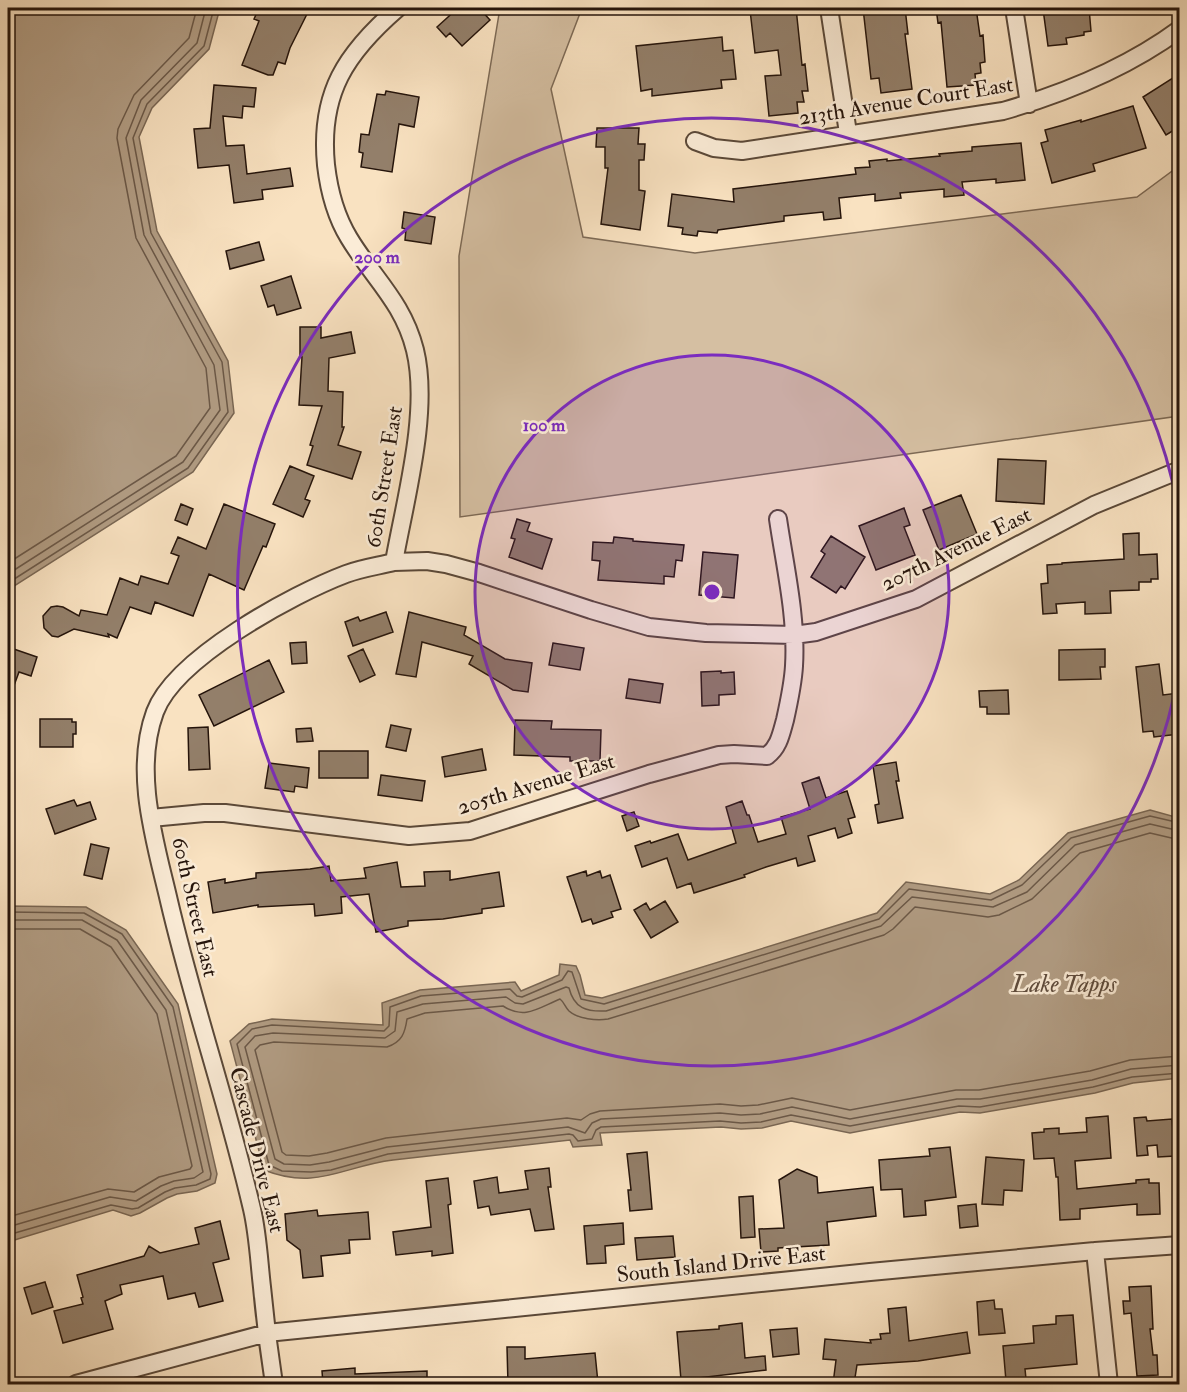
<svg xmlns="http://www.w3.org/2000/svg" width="1187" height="1392" viewBox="0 0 1187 1392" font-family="'IM FELL Double Pica',serif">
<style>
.green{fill:#d5bfa2;stroke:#7d6a56;stroke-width:1.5}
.water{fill:#b19c83;stroke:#796653;stroke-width:1.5}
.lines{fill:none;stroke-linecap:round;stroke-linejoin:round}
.shore{stroke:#6b5847;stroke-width:1.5}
.building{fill:#937f6a;stroke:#25140b;stroke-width:1.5}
.minor-casing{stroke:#5a4838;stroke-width:20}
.minor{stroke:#fbecd7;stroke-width:16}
.ring{fill:none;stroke:#7b2cbf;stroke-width:3}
.labels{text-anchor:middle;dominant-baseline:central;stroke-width:5;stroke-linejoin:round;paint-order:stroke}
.street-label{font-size:22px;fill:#25140b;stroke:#fbecd7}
.water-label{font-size:24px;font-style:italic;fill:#5d4a3b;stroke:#fbecd7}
.centre{fill:#7b2cbf;stroke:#fbecd7;stroke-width:3}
.ring-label{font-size:18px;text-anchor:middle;font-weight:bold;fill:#7b2cbf;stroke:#fbecd7;stroke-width:5;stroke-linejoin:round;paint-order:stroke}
</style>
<rect width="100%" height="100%" fill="#f9e2c1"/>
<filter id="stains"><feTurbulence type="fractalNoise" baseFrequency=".00333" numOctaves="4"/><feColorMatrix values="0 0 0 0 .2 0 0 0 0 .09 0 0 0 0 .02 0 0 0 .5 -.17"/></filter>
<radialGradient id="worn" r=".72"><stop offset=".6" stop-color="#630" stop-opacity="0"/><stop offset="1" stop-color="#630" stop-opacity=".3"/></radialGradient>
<path class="green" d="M500,8H582L551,89L583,237L695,253L1137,197L1179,166V416L460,517L459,256Z"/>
<path class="water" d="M8,8H220L209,49L152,108L139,137L157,231L228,361L234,413L193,472L8,590Z
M1150,810L1179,818V1078L1133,1083L1095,1093L980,1113L960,1112L850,1133L791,1121L762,1128L741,1129L721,1127L600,1133L602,1145L573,1147L570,1140C511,1147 452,1153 393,1160C343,1166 317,1191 264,1170L230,1041L249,1024L272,1019L383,1025L382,1003L420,990L515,982L521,991L559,975L560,964L576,966L580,975L585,995L602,998L877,913L906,882L990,894L1019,880L1068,833Z
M8,906L86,907L126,930L178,1004L217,1174L215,1183L197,1191L177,1194L167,1198L140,1213L131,1216L113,1210L8,1242Z"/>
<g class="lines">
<path class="shore" d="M8,563L176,456L210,408L206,368L136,238L117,138L118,129L134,95L189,38L197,8
M8,574L183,462L220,410L214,365L144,235L126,138L141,100L197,43L206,8
M8,583L188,468L228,412L222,362L151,233L133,138L147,104L204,46L214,8
M1180,823L1150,816L1071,838L1022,885L991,900L909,889L879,919L604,1004L581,999L572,972L568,971L562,980L522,997L517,996L510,989L421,996L390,1007L389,1026L384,1031L272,1025L252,1029L237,1044L269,1165L282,1171L311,1172L331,1170L388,1154L569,1134L573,1135L578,1141L592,1139L596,1130L601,1127L720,1121L741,1123L761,1122L791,1115L850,1126L959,1106L980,1107L1093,1087L1132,1077L1180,1073
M1180,831L1150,824L1075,845L1027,892L993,907L912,897L881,926L606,1011C586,1012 574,1008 569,988L566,987L523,1004L515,1003L506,997L423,1004L397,1012L395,1031L385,1038L273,1033L255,1036L245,1047L275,1159L284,1164L310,1165L329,1162L387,1147L568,1127L585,1133L592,1123L601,1119L720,1113L741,1115L760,1114L792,1107L850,1119L957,1099H980L1092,1080L1131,1069L1180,1065
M1180,840L1150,833L1080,853L1032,899L999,915L988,917L915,907L893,929L884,935L608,1019C597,1021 578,1019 569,1011C565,1007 564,1002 560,999C538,1008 525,1020 503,1006L425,1013L407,1019C405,1033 402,1042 387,1047L274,1042L260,1045L255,1050L282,1152L286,1155L309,1156L327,1153L386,1138L567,1118L581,1120L590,1114L600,1111L720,1104L741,1106L758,1105L792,1098L850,1110L956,1090H979L1090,1071L1130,1060L1180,1056
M8,912L84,913L122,934L173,1007L211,1174L210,1179L196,1185L175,1188L165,1192L138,1208L132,1209L111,1205L8,1235
M8,920H82L117,940L166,1010L203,1172L194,1178L174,1181L161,1186L136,1201L110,1197L8,1227
M8,929H80L111,947L157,1014L192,1166L190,1169L159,1177L134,1192L108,1189L8,1217"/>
</g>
<path class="building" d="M259,8H310L290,48L285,64L278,62L273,75H268L242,65L259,21L254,19Z
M458,8H479L490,20L462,46L450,33L446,37L437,27Z
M777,8H796L802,65L805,64L808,91H802L804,102H797L798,113L769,116L765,76L781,75L778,50L755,53L750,10Z
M863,8H905L908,34H905L912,89L881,93L879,78L871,79Z
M936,8H976L980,36L983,35L985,62L980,63L981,73L975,74L976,85L947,87L941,22L938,23Z
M1054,8H1089L1091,31L1084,32V35L1066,38L1067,44L1048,46L1043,9Z
M722,37L723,51L733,50L736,79L721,80L722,88L652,96V89L641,91L636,46Z
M1179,74V127L1166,135L1143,97Z
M214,85L256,88L254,107L243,106L242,118L223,116L226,146L244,145L247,174L290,168L293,186L262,190L263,199L234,203L229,165L198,168L194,129L210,128Z
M386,91L419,97L414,127L399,124L392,172L361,167L363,153L359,152L361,134L369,135L377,94L385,95Z
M1133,106L1146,148L1093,164L1095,171L1052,183L1041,143L1048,141L1045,130L1081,120V122Z
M597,128H639L638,144H645L644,160H639V190L645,191L640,230L601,224L608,168H605V147H596Z
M1021,143L1025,180L996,183V179L962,182L964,195L944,197V189L900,193L901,198L875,201V194L839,198L841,218L824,220L823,212L784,216V221L718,230L717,233L698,231L697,236L682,234L683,228L668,226L672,194L734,202L733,189L856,174L855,168L870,167L869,161L887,159V161L940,156L939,154L972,151V147Z
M404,212L435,217L431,244L405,240L406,229L402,228Z
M259,242L264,260L230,269L226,251Z
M291,276L301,308L277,315L274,305L268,307L261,286Z
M300,327H321V338L351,332L355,353L329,358L328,391L343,392L342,427H344L338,445L361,452L352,479L307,465L313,446L310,445L322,406L299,405L302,357H300Z
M998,459L1046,461L1044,504L996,501Z
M290,466L314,476L305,499L310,501L303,517L273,504Z
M961,495L977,534L939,550L923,510Z
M181,504L193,509L187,525L175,520Z
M224,504L275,524L266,547L263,546L244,590L209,574L193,616L155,602L151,614L130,607L117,638L108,634L109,637L74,629L58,637L52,636L44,628L43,616L51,607L57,606L63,607L79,616L81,610L107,615L120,578L138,585L141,576L168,584L179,556L171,553L178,537L206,549Z
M904,508L910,525L904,527L915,555L876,570L859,526Z
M517,519L530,523L527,531L552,539L542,569L509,557L515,539L511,538Z
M1139,533V555L1157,554L1158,579H1151V582H1139V590L1110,591L1111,613L1085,614V602L1056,604L1057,613L1043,614L1041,584L1048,583L1047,565L1062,564V563L1124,559L1123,534Z
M831,536L865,557L845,589L841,586L836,593L811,577L825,554L821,551Z
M614,537L633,539V541L684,545L682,561L676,560L674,577L664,576V584L598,580L600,561L592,560L593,542L613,543Z
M703,552L738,555L734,598L699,595Z
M386,612L393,632L353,646L345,622L358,617L360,621Z
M409,612L466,627L464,635L505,659L532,663L528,692L513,690L469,664L473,656L422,642L416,677L396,674Z
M306,642L307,663L292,664L290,643Z
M553,643L584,648L580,670L549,665Z
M8,647L37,657L31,676L19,672L9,699H8Z
M363,649L375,675L360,682L348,656Z
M1105,649V667H1100L1101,679L1059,680V650Z
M269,660L284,692L214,726L199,695Z
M1159,664L1163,695L1179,693V734L1154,737L1153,731L1143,732L1136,667Z
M721,671V673L734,672L735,694L719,695V705L702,706L701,672Z
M629,679L663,684L660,703L626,698Z
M1008,690L1009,714H987V707H980L979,691Z
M40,719H72V722H76V734H73V747H40Z
M515,720L552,721L551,729L601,730L600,761H570V757L514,755Z
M391,725L411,729L406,751L386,747Z
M208,727L210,769L189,770L188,728Z
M311,728L313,741L297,742L296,729Z
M482,749L486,770L445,777L442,757Z
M319,751H368V778H319Z
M896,762L899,781H896L903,818L878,823L875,805L879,804L873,766Z
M269,763L309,768L307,788L295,786L294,792L265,788Z
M381,775L425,781L422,801L378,795Z
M819,777L826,798L847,791L855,817L848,819L852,833L838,838L835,828L808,836L815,861L798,866L796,858L766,867L744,875L745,877L694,893L691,883L677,888L667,858L642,867L635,846L650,841L651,843L678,834L688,860L736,843L726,807L742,801L747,815H749L758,842L786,834L781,817L810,809L802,783Z
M74,800L77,806L90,802L96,819L55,834L46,809Z
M634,812L639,826L627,831L622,816Z
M91,844L109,848L102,879L84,875Z
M397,862L401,887L425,886L424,872L450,871V880L499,872L504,906L482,909V913L443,919L408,921V926L376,932L369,894L341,897L342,913L315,916L314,904L258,907V905L213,913L208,882L225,879V883L256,878V873L310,869L329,866L331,881L366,878L364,868Z
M586,871L587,876L600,871L602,878L610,875L621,909L611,912L613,917L593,924L591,919L582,922L567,877Z
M665,901L678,922L651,938L634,910L646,903L650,910Z
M1108,1116L1111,1158L1075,1161L1077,1189L1136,1183V1180L1149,1179V1183H1159L1160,1214L1137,1215V1204L1080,1209V1219L1060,1220L1058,1177H1056L1054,1158L1034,1159L1032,1133L1044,1132V1129L1059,1128V1134L1087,1132L1086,1118Z
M1146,1117L1147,1121L1172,1119L1175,1156L1158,1157L1157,1145L1147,1146L1148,1155L1137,1156L1134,1118Z
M950,1147L956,1197L925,1201L926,1215L904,1217L902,1189L881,1190L879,1160L930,1156L929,1149Z
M647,1152L652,1209L630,1211L628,1190H631L627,1154Z
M986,1157L1024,1160L1022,1191L1004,1190L1003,1205L982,1204Z
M549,1168L551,1187H548L554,1229L535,1231L530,1209L491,1215L489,1206L478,1208L474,1181L497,1177L499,1193L528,1189L525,1171Z
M797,1169L817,1177L818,1193L873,1187L876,1216L827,1222L829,1245L778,1248V1251L761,1252L759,1229L784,1228L779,1180Z
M448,1178L451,1204L448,1205L453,1253L432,1256V1251L396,1255L393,1232L431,1227L426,1181Z
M753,1196L755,1237L741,1238L739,1197Z
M976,1204L978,1226L960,1228L958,1206Z
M317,1210L318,1216L368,1212L370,1239L349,1240L350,1253L321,1256L323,1276L303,1278L300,1250L287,1240L285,1214Z
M220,1221L229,1259L213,1263L223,1301L199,1307L195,1293L168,1299L163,1276L120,1285L122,1294L105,1301L113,1329L63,1343L54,1311L83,1304L81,1298L83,1297L77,1275L144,1256L149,1246L160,1253L199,1244L195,1228Z
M623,1223L624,1244L605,1246L606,1263L587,1264L584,1226Z
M673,1236L675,1257L637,1260L635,1238Z
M45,1282L53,1307L32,1314L24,1288Z
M1151,1286L1153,1329H1150L1153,1355H1157L1158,1375L1137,1376L1131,1313L1124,1314L1123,1301H1130L1129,1287Z
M994,1300L995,1309H1002L1005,1333L979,1335L977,1302Z
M906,1307L909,1341L967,1332L970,1353L918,1361L857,1365L854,1384H833L836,1360L823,1359L825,1339L871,1343L870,1340L881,1339L880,1334L890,1333L888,1309Z
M1073,1315L1077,1364L1025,1369L1026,1379L1006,1381L1003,1346L1034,1343L1033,1326L1056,1324V1316Z
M742,1323L745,1358L765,1356L766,1370L681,1380L677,1332L719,1329V1326Z
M797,1328L799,1354L773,1357L770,1330Z
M507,1347H525V1359L595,1353L598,1383L508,1384Z
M355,1368V1374L427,1371V1384H323L322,1371Z"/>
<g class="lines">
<g class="minor-casing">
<path id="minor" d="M829,8L848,133
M1014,8L1029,104
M695,141L714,148L742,151L1003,111C1066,93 1127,68 1180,29
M394,562L427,561L446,564L479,573L591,610L649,627L706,633L794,635L816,632L916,599L1094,505L1180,470
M151,818L204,813H225L409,836L470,831L649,774L719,755L734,754L767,756C779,747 781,734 785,720C789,702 793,684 794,666C797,617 785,567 778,519
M1095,1251L1109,1384
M76,1384L267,1333L870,1272L1095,1251L1180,1245
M274,1384C269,1352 265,1320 262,1287C259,1261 258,1235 252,1209C228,1105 193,1004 169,901C155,841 133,772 155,712C175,658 293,594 346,574C362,568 378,566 394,562C405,500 430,411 415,350C403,302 373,278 349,238C335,215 329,191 326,165C319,93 346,53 398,8"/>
</g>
<use href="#minor" class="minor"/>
</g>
<circle cx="712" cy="592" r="237" fill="#7b2cbf" fill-opacity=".12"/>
<g class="ring">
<circle cx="712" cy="592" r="237"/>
<path d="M1179 670A474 474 0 1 1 1179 514"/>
</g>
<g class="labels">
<g class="street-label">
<text transform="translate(906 101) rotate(-9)">213th Avenue Court East</text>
<text transform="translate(384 477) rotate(-81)">60th Street East</text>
<text transform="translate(956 549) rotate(-26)">207th Avenue East</text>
<text transform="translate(536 784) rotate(-17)">205th Avenue East</text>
<text transform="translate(195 907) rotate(77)">60th Street East</text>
<text transform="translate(257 1150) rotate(76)">Cascade Drive East</text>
<text transform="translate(721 1264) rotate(-6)">South Island Drive East</text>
</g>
<g class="water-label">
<text x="1064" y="984">Lake Tapps</text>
</g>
</g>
<circle cx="712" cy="592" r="9" class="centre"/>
<g class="ring-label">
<text x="377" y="263">200 m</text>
<text x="544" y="431">100 m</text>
</g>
<rect width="1187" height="1392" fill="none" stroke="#f9e2c1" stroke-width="30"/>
<rect x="9" y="9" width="1169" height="1374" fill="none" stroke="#25140b" stroke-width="3"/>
<rect x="15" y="15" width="1157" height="1362" fill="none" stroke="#25140b" stroke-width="1.5"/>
<rect width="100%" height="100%" filter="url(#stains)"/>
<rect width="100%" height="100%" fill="url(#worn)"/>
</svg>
